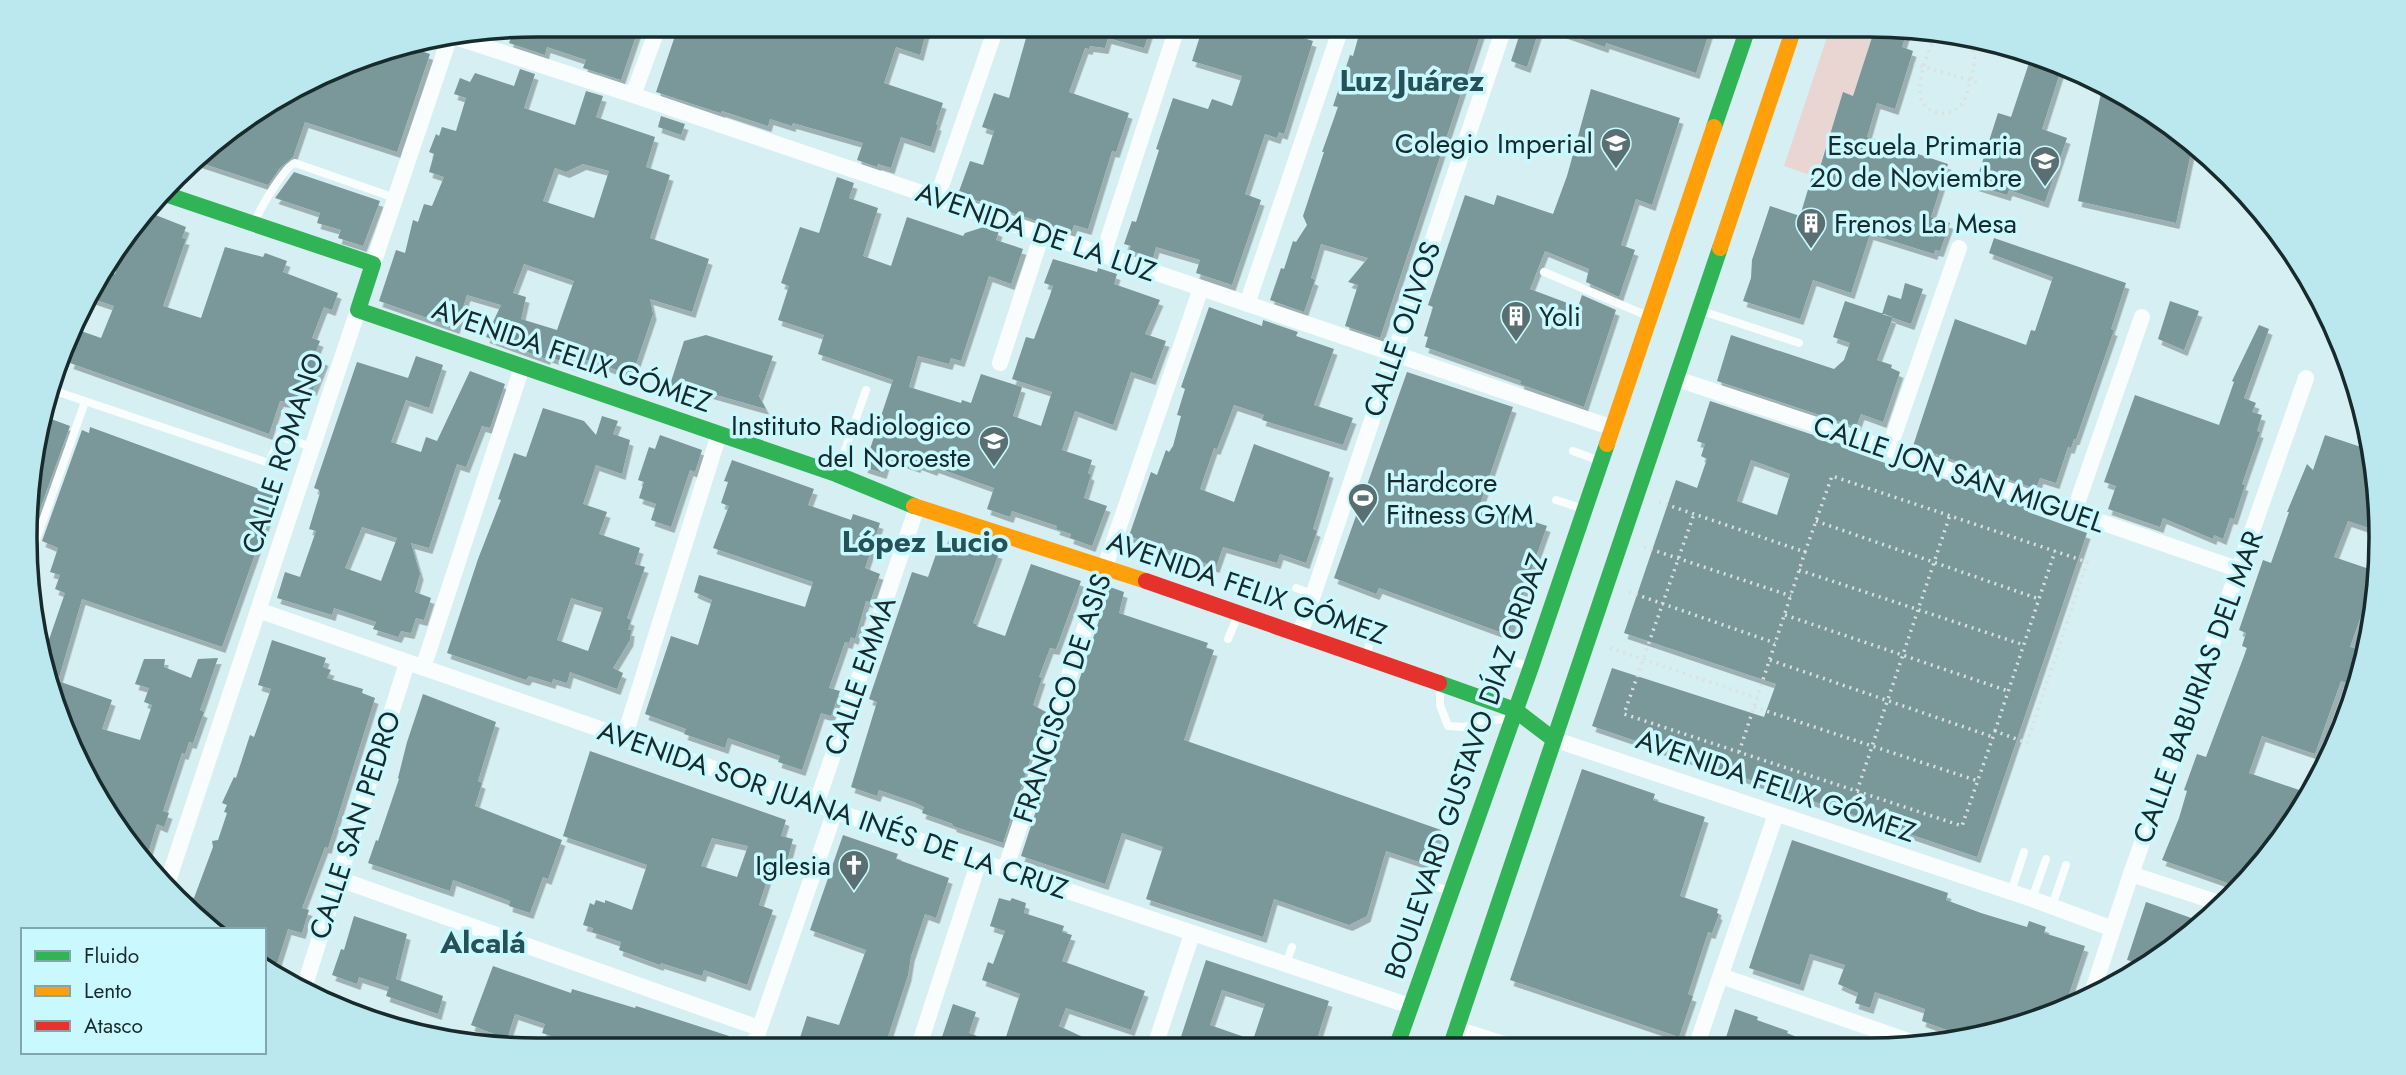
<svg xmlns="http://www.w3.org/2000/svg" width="2406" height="1075" viewBox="0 0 2406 1075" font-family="Jost,sans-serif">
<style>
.green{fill:#e9d6d2}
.building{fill:#7a979a;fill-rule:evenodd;filter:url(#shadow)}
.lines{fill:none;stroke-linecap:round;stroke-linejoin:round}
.path{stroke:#d9e1e1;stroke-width:3.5;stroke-dasharray:2 5;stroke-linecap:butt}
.lane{stroke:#f9fdfd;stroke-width:8}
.street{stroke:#f9fdfd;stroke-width:16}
.fast{stroke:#30b455;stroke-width:16}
.slow{stroke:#ff9f0a;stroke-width:16}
.jam{stroke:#e5322d;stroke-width:16}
.labels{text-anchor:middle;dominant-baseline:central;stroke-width:7;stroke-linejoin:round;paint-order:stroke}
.poi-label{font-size:28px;fill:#172a2c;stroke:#c9f9ff;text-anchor:end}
.street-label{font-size:28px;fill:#172a2c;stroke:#c9f9ff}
.neighbourhood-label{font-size:30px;font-weight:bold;fill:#265257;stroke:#c9f9ff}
.rim{fill:none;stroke:#172a2c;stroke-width:3.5}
</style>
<defs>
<filter id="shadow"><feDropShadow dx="3.5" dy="6" stdDeviation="0" flood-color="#0004"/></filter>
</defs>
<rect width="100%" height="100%" fill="#d6eff2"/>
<path class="green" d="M1831,25H1872L1868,36L1872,38L1853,96L1843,93L1816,177L1784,166Z"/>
<path class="building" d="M537,24H640L621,80L583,68L586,60L547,47L545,55L509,43L514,28Z
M679,24H928L920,55L896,47L884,83L943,103L936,124L938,125L931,147L901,137L891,168L878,164L877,167L857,160L863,143L793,123L792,126L770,119L768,126L722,111L721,113L714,111L656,92Z
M1030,24H1152L1144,48L1108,38L1105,48L1090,46L1089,49L1085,48L1069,92L1129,113L1116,152L1112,151L1088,229L1074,225L1071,233L958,194L970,161L983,165L994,131L982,127L994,93L1009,98Z
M1220,24H1260L1313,41L1284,134L1279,132L1277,138L1265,134L1245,194L1261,200L1232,285L1196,273L1200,260L1156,247L1153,258L1129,250L1131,246L1124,244L1132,221L1136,222L1159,150L1156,149L1173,98L1208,109L1212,99L1232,106L1242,76L1192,61L1201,33L1209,35L1210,29L1217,31Z
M1362,24H1484L1380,338L1345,326L1358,285L1348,282L1368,258L1321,244L1311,278L1315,280L1304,312L1270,300L1281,268L1284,269L1293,241L1296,242L1307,225L1303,216L1324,152H1322L1338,107L1333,106L1350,55L1353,56Z
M1523,24H1541L1527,67L1511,61Z
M1547,24H1712L1696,73L1606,43L1605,47L1547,27Z
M1876,25L1908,28L1902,47L1913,51L1895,109L1877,103L1867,137L1948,164L1931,217L1950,223L1940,251L1935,250L1934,254L1870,234L1851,293L1813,280L1800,319L1743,301L1751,278L1752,260L1770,206L1800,216L1812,176L1817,177L1843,92L1853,96Z
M406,46L430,54L397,152L305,122L293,157L280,168L268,185L192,160L200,152L281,93L372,52Z
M2032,54L2063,63L2042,129L2067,138L2045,202L2009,190L2007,195L1975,185L1998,113L2011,117Z
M520,69L535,74L524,108L575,125L586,91L603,96L596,117L655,137L646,167L670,175L650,238L709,259L692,312L650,299L653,314L632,376L598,363L578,358L575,366L547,356V359L486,337L501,305L467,295L456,328L379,301L396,250L405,253L413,220L418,222L424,204L432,206L444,177L429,172L434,154L429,152L436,134L439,136L442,127L456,131L466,98L454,94L460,78L470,82L475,73L514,86ZM583,164L609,171L594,218L543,201L555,168L566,172ZM524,264L574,281L557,330L521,319L526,297L513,293Z
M2103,84L2153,111L2193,143L2176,223L2078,201Z
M1591,89L1680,118L1652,205L1636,199L1621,245L1635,250L1619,297L1586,282L1589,269L1545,251L1530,289L1578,307L1582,295L1616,310L1584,407L1520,384L1521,381L1425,347L1428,337L1424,336L1433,307L1428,305L1465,195L1494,205L1497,195L1553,214L1567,176Z
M661,116L685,124L681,135L658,127Z
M294,172L380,201L363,246L338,238L341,230L317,223L320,213L275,198Z
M837,177L854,183L849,198L878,208L863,256L891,266L907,217L963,236L965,233L987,226L999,231L996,240L1023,249L1011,284L989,276L961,361L951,358L949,364L918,356L909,387L961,403L962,400L971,403L981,374L1022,387L1013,416L1041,426L1052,392L1012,379L1026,337L1034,339L1049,298L1053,286L1044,283L1053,259L1097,272L1098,268L1117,274L1114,284L1160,300L1145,334L1166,341L1152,379L1131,372L1113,425L1075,411L1062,450L1092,460L1088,473L1091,475L1084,498L1107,506L1092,546L1070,538L1071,534L1056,529L1057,526L1012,511L1010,517L987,509L994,488L935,467L934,470L918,464L917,467L888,457L883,473L864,467L893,380L818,354L824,335L778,320L789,286L781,283L800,227L819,233Z
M153,214L186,227L182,238L186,239L163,306L201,318L225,247L263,257L265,253L287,261L283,272L338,293L332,310L324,307L312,338L320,341L314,356L325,360L313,390L303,386L297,403L280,401L269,434L70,363L81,331L101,338L114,306L87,297L93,281L103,270L115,274L124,244L144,220L150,222Z
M1994,238L2126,283L2111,329L2114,330L2076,439H2074L2071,448L2068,447L2056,483L2040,478L2036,489L1913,446L1955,319L2026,345L2031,330L2035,331L2053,277L1989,253Z
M1905,283L1923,289L1911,324L1882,314L1888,295L1901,299Z
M1845,301L1893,317L1877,360L1892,365L1891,368L1900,372L1883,422L1861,414L1856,427L1717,381L1731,335L1834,369L1844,360L1850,343L1833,337Z
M2170,301L2199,311L2184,350L2158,339Z
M1209,307L1262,326L1263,320L1298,332L1296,336L1334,349L1314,405L1353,418L1343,445L1262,420L1264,415L1234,405L1217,449L1214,448L1200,489L1234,502L1254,444L1330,472L1313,529L1317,531L1306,563L1280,554L1277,563L1223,547L1216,567L1129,536L1151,472L1157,475L1166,450L1169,452L1173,446L1181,416L1177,415L1185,389L1181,387Z
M2259,325L2269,329L2244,398L2256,403L2252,412L2262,415L2257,431L2260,432L2242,484L2245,485L2234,519L2230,518L2223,539L2214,535L2213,539L2163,518L2160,527L2108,509L2116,486L2104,482L2135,395L2219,425L2234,382L2232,381Z
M706,335L773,356L759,396L766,409L692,388L687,398L668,391L684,341Z
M416,356L443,365L429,408L406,400L391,442L421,452L426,437L437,441L470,371L505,384L490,428L482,426L466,467L457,464L429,548L411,543L420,574L415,592L431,598L424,620L416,618L411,633L401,631L398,637L373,629L376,622L334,608L332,615L277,598L285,572L300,577L316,531L309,529L320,493L319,490L314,488L357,362L408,378ZM362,527L397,538L381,581L345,568Z
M1407,372L1513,407L1480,504L1547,526L1508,635L1379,588L1376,594L1334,578Z
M1710,401L1850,447L1848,450L1905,470L1906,466L2029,508L2028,512L2087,533L1977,857L1592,726L1612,668L1764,717L1776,684L1624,633L1676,480L1697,488L1707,459L1701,456L1705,444L1697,441ZM1751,460L1790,474L1777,515L1737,501Z
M543,408L584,421L596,435L602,416L618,421L613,434L630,440L622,474L596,465L583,504L607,512L599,534L640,548L635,564L645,567L627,618L631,620L628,630H631L630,640L613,668L623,673L617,689L570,672L567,683L553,679L552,683L529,676L526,680L447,653L478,559L501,500L498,499L514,453L526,457ZM571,598L603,608L588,651L557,640Z
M43,416L70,426L31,534L34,438Z
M90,427L276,495L222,647L82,599L58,681L112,700L102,729L140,740L152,705L144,702L149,688L135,684L144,659H165L164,667L191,678L198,659L218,658L200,710L204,712L193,743L189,742L185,754L182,753L163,811L169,813L164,827L157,824L149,850L136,846L109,813L113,801L93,794L52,703L42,660L65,593L55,589L60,575L50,572L58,548L42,541L82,430L89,433Z
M660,435L702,450L695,472L690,470L671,527L651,520L656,504L639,498L644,482L638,480L649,447L655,449Z
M2325,435L2373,451L2381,532L2348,521L2334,557L2378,572L2374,612L2366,609L2364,617L2361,616L2350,647L2367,652L2357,686L2341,681L2315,754L2262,736L2249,773L2308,793L2276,849L2256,869L2248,866L2243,882L2239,887L2162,860L2179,818L2187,791L2184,790L2197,754L2206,757L2247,648L2242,646L2246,633L2239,630L2263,560L2271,563L2289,512H2287L2307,464L2313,470Z
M732,460L814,489L808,505L851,520L853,514L880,523L865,568L880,574L870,602L866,601L855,639L851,637L849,643L845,642L829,688L840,691L831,716L821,713L802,770L778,762L780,756L728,738L725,748L684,734L686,729L645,714L671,636L698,645L712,600L694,592L699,575L805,607L813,582L713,548L729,506L721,503L728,482L724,481Z
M950,536L999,553L973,623L976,624V626L1005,636L1031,564L1081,581L1056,649L1050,648L1039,677L1042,678L1033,705L1046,712L1003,843L953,826V824L922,813L924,807L914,802L879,790L877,796L851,787L877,702L869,699L912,572L928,577L940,543L947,545Z
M1110,587L1124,592L1119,613L1208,643L1206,648L1214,650L1184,740L1441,830L1428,865L1386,851L1367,916L1349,925L1274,899L1263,937L1146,899L1163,847L1122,833L1105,884L1021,856Z
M272,640L326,658L323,667L331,670L327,678L363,689L362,693L375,698L328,848L325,847L302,908L309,910L302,933L288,929L275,970L264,964V930H210L200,923L174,892L194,898L213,847L212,841L218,840L227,813L224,812L227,805L222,803L234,777L236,778L250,735L254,737L271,689L258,685Z
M423,694L496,722L478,781L482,783L475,806L562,840L548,879L543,877L530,913L509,906L510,901L453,880L450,891L368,863L376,840L378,841L399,779L398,778L407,742Z
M590,751L786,820L781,836L793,839L785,869L772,864L767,880L759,905L773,910L747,985L704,970L702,976L661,963L660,965L619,950L621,942L592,932L593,928L583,925L590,903L594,905L596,900L605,903V900L632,910L647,865L563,836ZM712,838L748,846L737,877L701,866Z
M1582,769L1655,794L1653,800L1705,817L1680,896L1718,909L1717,913L1719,914L1712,933L1708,932L1688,994L1693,996L1679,1037L1510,980Z
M843,835L898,854L896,859L949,878L936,918L925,914L911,956L908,975L884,1049L796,1050L807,1016L839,1025L866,950L810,930Z
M1792,840L1948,893L1946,900L1981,913L2027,927L2029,921L2046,927L2044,933L2085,946L2063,1012L1963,1039L1946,1033L1947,1030L1922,1021L1925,1009L1875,992L1870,1008L1855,1003L1858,993L1838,984L1845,965L1810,954L1800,985L1749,968Z
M999,898L1010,901L1012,898L1026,903L1024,913L1064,926L1062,932L1072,935L1062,961L1145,991L1131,1030L1066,1008L1059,1026L1109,1049H938L953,1004L976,1012L969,1033L1003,1046L1020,994L982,980L988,962L993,964L1005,931L990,926Z
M2146,902L2197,920L2192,933L2181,944L2174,949L2159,943L2153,961L2126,976L2131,961L2127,960Z
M354,916L407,934L396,979L443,996L438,1014L386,996L389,987L359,977L357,984L332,975L341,949L344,950Z
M1206,960L1329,1001L1318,1036L1346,1046L1345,1048H1186L1178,1046ZM1222,990L1265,1004L1253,1040L1210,1025Z
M493,966L571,993L572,989L635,1008L636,1006L729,1036L724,1050H550L554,1037L542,1033L545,1024L515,1014L507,1039L471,1025Z
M1735,1009L1758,1017L1757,1020L1788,1031L1787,1033L1818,1046L1723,1047Z"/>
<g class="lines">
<path class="path" d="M1952,34C1982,41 1976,62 1969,85C1967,92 1966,100 1961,105C1950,118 1928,116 1921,99C1916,88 1927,46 1937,38C1942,35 1947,34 1952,34Z
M1914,64L1980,83
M1659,502L1805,552L1832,476L2087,562L2027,743L1995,731L1962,826L1624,714L1694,514
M1816,521L2039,599
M1644,547L1791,596
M1799,570L2024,645
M1629,592L1775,643
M1785,615L2008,691
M1610,648L1757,698L1805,552
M1770,660L1993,737
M1754,707L1978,781
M1995,731L2055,551
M1739,752L1757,698
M1857,791L1950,515"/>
<path class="lane" d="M255,221C260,209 284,167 295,163L395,198
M1544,272L1648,316
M1702,311L1799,343
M52,390L269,463L280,436L312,447
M1573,451L1597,460
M837,473L866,390
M1556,500L1581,508
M31,554L85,402
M1296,588L1313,594
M1228,639L1238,615
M1367,654L1371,637
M1504,659L1528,666
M1440,687V705L1448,726L1464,727L1480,721L1509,719
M1422,883L1448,890
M2011,892L2024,852
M2032,899L2046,859
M2052,906L2066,865
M1286,964L1292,947"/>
<path class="street" d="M458,38L633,95L1613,428
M633,95L659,25
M937,198L997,25
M1103,255L1178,25
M373,264L449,39
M1247,304L1342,25
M1000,363L1042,234
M1677,379L1889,449L2240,570
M1889,449L1959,248
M2074,512L2142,317
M258,610L979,861L1410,1006
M1300,634L1505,25
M423,668L522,367
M624,738L719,434
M1553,739L2032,899L2113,929
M816,805L917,507
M1005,870L1105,567L1201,288
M2131,874L2222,904
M339,879L759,1028
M167,884L358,310
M1721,976L1923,1046
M304,988L407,663
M2091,996L2131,874L2306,378
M1456,1029L1513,1047
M1696,1047L1776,814
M918,1049L979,861
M1154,1049L1192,934
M752,1050L835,811"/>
<path class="fast" d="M1714,127L1749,25
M165,194L373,264L358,310L836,474L914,506
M1439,683L1515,710L1553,739
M1396,1048L1531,667L1607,444
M1450,1048L1720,248"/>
<path class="slow" d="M1720,248L1795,25
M1607,444L1714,127
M914,506L1146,581"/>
<path class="jam" d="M1146,581L1439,683"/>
</g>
<defs>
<g id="school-pin" transform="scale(1.575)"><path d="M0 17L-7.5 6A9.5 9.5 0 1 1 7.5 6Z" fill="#5a6f71" stroke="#c9f9ff"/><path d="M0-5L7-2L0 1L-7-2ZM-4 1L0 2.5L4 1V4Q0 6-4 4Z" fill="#fff"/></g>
<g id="building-pin" transform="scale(1.575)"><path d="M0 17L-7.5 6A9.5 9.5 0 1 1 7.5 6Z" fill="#5a6f71" stroke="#c9f9ff"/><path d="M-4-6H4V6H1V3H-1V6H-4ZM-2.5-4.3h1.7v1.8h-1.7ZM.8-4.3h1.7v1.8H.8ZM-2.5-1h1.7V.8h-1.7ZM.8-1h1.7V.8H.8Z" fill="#fff"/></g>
<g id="university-pin" transform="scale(1.575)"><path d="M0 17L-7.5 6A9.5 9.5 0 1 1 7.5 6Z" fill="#5a6f71" stroke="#c9f9ff"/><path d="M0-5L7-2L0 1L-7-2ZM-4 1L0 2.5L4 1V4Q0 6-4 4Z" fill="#fff"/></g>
<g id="stadium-pin" transform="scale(1.575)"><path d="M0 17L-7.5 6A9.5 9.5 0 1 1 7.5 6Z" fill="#5a6f71" stroke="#c9f9ff"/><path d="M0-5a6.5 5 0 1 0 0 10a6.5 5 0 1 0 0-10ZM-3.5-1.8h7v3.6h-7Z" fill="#fff"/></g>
<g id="church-pin" transform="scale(1.575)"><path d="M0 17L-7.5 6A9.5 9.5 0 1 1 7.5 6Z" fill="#5a6f71" stroke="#c9f9ff"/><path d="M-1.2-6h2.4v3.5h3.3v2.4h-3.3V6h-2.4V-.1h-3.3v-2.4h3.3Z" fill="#fff"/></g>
</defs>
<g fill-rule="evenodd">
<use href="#school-pin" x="1616" y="143"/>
<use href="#school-pin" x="2045" y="161"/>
<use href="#building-pin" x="1811" y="223"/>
<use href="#building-pin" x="1516" y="316"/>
<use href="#university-pin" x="994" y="441"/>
<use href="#stadium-pin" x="1363" y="498"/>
<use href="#church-pin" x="854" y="865"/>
</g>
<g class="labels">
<g class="poi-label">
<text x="1593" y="143">Colegio Imperial</text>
<text x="2022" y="145">Escuela Primaria<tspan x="2022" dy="32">20 de Noviembre</tspan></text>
<text x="1834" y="223" text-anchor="start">Frenos La Mesa</text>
<text x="1539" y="316" text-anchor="start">Yoli</text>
<text x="971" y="425">Instituto Radiologico<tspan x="971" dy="32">del Noroeste</tspan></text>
<text x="1386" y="482" text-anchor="start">Hardcore<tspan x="1386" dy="32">Fitness GYM</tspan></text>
<text x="831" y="865">Iglesia</text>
</g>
<g class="street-label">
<text transform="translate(1036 232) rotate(19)">AVENIDA DE LA LUZ</text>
<text transform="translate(1402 329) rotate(-71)">CALLE OLIVOS</text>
<text transform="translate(572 356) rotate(19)">AVENIDA FELIX GÓMEZ</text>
<text transform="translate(283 453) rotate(-72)">CALLE ROMANO</text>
<text transform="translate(1959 474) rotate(19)">CALLE JON SAN MIGUEL</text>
<text transform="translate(1247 588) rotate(19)">AVENIDA FELIX GÓMEZ</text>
<text transform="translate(860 676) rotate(-71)">CALLE EMMA</text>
<text transform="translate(2198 687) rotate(-70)">CALLE BABURIAS DEL MAR</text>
<text transform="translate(1062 698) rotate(-72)">FRANCISCO DE ASIS</text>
<text transform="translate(1466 766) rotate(-71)">BOULEVARD GUSTAVO DÍAZ ORDAZ</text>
<text transform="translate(1776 786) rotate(19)">AVENIDA FELIX GÓMEZ</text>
<text transform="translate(833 810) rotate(19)">AVENIDA SOR JUANA INÉS DE LA CRUZ</text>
<text transform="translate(355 825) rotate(-72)">CALLE SAN PEDRO</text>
</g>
<g class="neighbourhood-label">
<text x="1412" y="80">Luz Juárez</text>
<text x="925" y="541">López Lucio</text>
<text x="483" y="942">Alcalá</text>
</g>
</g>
<path d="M0 0H2406V1075H0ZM537 37H1869A500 500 0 0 1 2369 537V538A500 500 0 0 1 1869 1038H537A500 500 0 0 1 37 538V537A500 500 0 0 1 537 37Z" fill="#bbe8ee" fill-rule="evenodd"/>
<path class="rim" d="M537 37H1869A500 500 0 0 1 2369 537V538A500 500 0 0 1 1869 1038H537A500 500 0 0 1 37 538V537A500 500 0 0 1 537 37Z"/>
<rect x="21" y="928" width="245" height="126" fill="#c9f9ff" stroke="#82a6ab" stroke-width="2"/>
<rect x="35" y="951" width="35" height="10" fill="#30b455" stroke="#82a6ab" stroke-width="2"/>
<text x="84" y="963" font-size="21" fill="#172a2c">Fluido</text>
<rect x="35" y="986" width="35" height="10" fill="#ff9f0a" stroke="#82a6ab" stroke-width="2"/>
<text x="84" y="998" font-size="21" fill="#172a2c">Lento</text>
<rect x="35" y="1021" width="35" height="10" fill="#e5322d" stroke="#82a6ab" stroke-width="2"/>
<text x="84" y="1033" font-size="21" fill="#172a2c">Atasco</text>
</svg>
